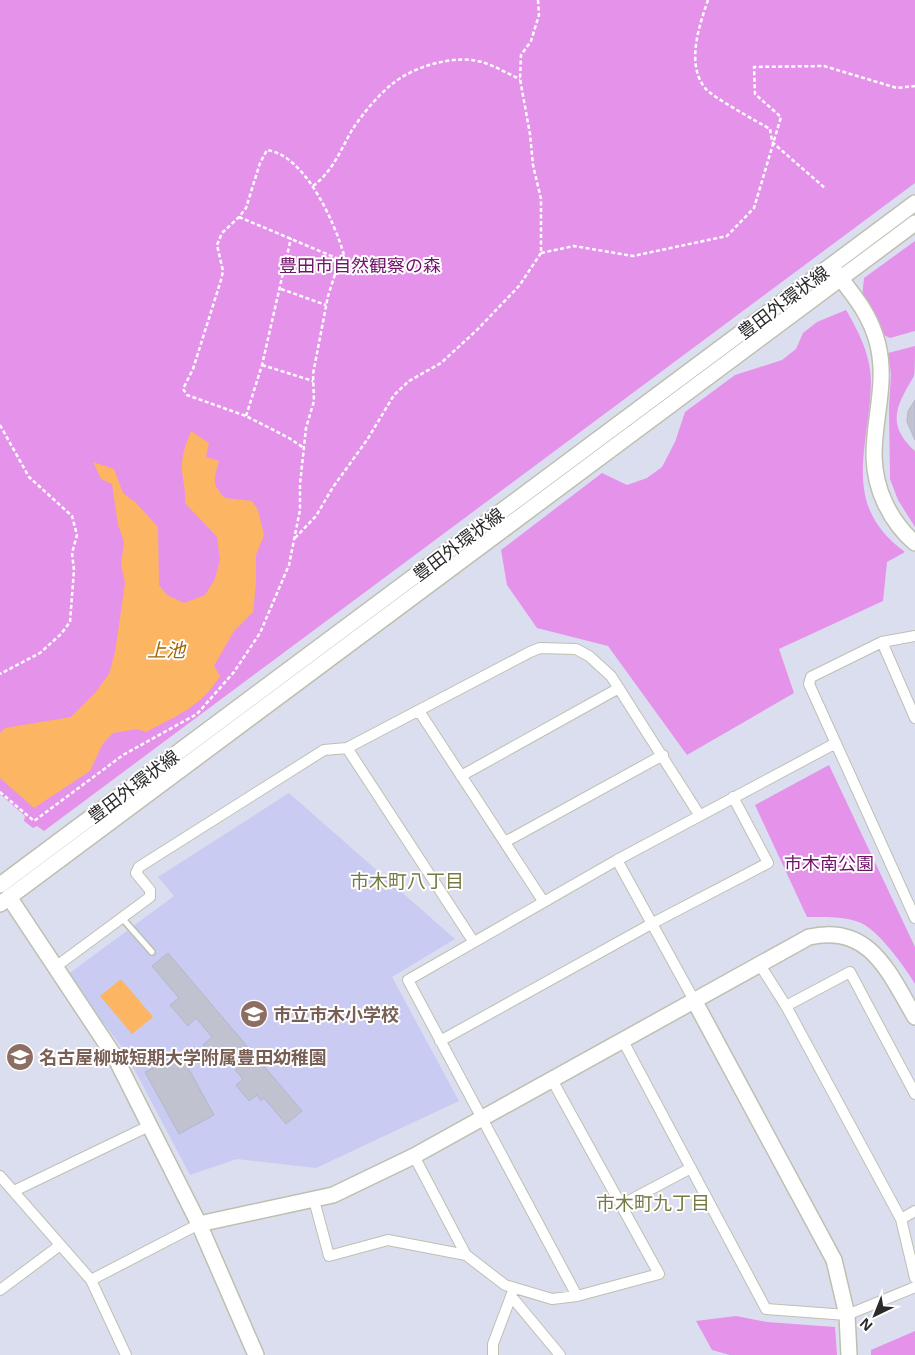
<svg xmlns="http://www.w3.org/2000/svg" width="915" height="1355" viewBox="0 0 915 1355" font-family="'Open Sans','Noto Sans JP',sans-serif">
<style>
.education{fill:#c9cbf2}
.green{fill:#e592eb}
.water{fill:#fbb563}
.building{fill:#c0c2d0;stroke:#b4b6ca}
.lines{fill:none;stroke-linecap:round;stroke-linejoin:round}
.lane-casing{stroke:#bec0af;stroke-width:8}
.street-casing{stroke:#bec0af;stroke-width:12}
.secondary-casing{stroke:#bec0af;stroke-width:18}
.path{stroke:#fff;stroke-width:2.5;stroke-dasharray:4 2.5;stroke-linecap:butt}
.lane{stroke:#fff;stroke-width:5}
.street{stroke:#fff;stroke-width:10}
.secondary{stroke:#fff;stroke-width:15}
.labels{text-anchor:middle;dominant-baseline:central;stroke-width:4;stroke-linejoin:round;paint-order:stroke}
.park-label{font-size:18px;fill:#70126a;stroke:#fff}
.street-label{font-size:18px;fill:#2b2b2b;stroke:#fff}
.education-label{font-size:18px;font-weight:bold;fill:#785e54;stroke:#fff;text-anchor:start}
.water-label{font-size:19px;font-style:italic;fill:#a16501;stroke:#fff}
.neighbourhood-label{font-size:19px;fill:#767a43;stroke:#fff}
</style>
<rect width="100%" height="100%" fill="#dbdeee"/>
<path class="education" d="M289,793L455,939L392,977L459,1101L316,1168L237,1159L190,1175L124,1050L67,975L174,896L158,877Z"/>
<path class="green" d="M0,0H915V183L44,831L37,826L33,828L24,821L25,816L0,794Z
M915,241V331L890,338L882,334L880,325L862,298L864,278Z
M846,310C859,332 871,356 871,382C870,447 839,504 905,552L887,562L883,601L779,649L794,693L687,755L608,646L537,628L507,585L501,550L602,473L627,485L647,478L662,467L675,442L685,412L735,375L782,360L796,349L803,333L817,322Z
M915,346C915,353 915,370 914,376C897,405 885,424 915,451V527L898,500L890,479L889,407L891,374L888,353Z
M829,765L915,947V984C905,967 879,931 861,923C845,916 825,917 807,917L755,805Z
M736,1316L767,1322L835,1327L837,1355H730L712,1350L696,1321Z
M915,1331V1355H871V1350Z"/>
<path class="water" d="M191,431L209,443L206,457L219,461C214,479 211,484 225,498L252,501L258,510L264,535L256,555V584L253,612L234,631L214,666L220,676C201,707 176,716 146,732L137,729L113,733L102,745L90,771L34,808L0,778V733L5,728L71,717L95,693L109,674L115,652L125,583L121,565L124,542L118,525L112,484L101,479L93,462L114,469L123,493L135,502L158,527L159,585L167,595L184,603L205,595L215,579L220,560L217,537L185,503C186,491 183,482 182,471C181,456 186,444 191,431Z
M121,979L153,1017L132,1034L100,996Z"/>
<path class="building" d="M915,400V440L907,422L908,411Z
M168,953L302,1111L286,1124L264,1098L261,1101L257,1095L249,1101L236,1085L243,1079L235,1070L238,1068L228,1056L219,1064L203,1045L212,1037L196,1018L188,1026L170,1005L179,998L152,966Z
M180,1053L214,1115L179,1134L145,1072Z"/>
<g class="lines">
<g class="lane-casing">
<path id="lane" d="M122,918L152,952"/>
</g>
<g class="street-casing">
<path id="street" d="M915,636L882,642L811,677L809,684L915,918
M882,642L915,718
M419,711L543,901
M347,748L473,941
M461,776L619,688
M505,842L663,755
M617,860L695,1002
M760,965L786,1006L901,1219L915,1278
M54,968L150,897V890L136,873L139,867L324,750L347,748L530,652L540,648L576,649L589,656L611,676L700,816
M786,1006L850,972L915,1094
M622,1039L766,1309L847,1315L915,1287
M440,1041L653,923L768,863L733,797
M414,1156L466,1255
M0,1176L91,1280L126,1355
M14,1191L149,1126
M314,1200L329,1256L388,1240L466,1255L505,1285L552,1299L577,1296L659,1274L551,1078
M621,1205L691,1168
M901,1219L915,1211
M91,1280L199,1224
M0,1290L59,1246
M511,1296L560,1355
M577,1296L408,980L617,860L836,743
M493,1355V1344L513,1291"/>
</g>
<g class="secondary-casing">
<path id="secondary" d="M834,270C853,294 871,315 878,345C891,401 858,447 885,503C892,518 902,532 915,543
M0,885L915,203
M9,897L115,1057L199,1224L256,1355
M0,904L915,223
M695,1002L834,1260L847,1315L849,1355
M199,1224L333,1195L414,1156L809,937C870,923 889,973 915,1017"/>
</g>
<path class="path" d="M538,0L539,15L531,41L521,55L520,79L530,134L533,165L541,199V253
M708,0C699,26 686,64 705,88C712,97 758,122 770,129L772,141
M772,142L826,189
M313,186C333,171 340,151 352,130C362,115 377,96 392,84C414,66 458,53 485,63C497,67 508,74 520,79
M239,217L341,260
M541,253L574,246L633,256L727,236L754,208L781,117L755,94L754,67L824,66L897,88L915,86
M281,289L326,305
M262,365L313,381
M246,416L262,365L291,238
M0,425L29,477L72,516L77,535L72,553L74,570L70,622L61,634L40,653L0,674
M295,538L316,516L333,487L367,440L394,395L409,381L441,363L477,330L519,286L541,253
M0,792L34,821L123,755L197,714L234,672L260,633L289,565L300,510V484L306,428L314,401L313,374L328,296L337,268L344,255C335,223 305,155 267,150L260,163L246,208L239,217L222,233L217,245L223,271L221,280L193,369L183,389L187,395L246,416L289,438L304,448"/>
<use href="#lane" class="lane"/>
<use href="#street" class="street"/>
<use href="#secondary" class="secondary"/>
</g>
<defs>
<g id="school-disc" transform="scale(1.4375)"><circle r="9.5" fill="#8d6e63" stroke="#fff"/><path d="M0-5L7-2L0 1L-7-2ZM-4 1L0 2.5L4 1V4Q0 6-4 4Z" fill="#fff"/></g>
</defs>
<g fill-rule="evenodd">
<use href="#school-disc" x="254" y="1014"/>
<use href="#school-disc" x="20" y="1057"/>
</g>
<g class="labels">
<g class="park-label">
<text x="360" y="265">豊田市自然観察の森</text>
<text x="829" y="863">市木南公園</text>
</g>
<g class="street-label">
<text transform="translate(783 302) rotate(-37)">豊田外環状線</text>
<text transform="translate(458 544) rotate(-37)">豊田外環状線</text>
<text transform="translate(133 786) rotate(-37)">豊田外環状線</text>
</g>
<g class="education-label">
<text x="273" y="1014">市立市木小学校</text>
<text x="39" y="1057">名古屋柳城短期大学附属豊田幼稚園</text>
</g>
<g class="water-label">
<text x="166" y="650">上池</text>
</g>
<g class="neighbourhood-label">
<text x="407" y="881">市木町八丁目</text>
<text x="653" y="1203">市木町九丁目</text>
</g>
</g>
<g transform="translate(875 1315) rotate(223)" stroke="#ffffff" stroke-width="4" paint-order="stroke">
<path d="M0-4L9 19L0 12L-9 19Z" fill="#2b2b2b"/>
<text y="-8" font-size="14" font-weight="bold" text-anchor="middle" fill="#2b2b2b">N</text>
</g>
</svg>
